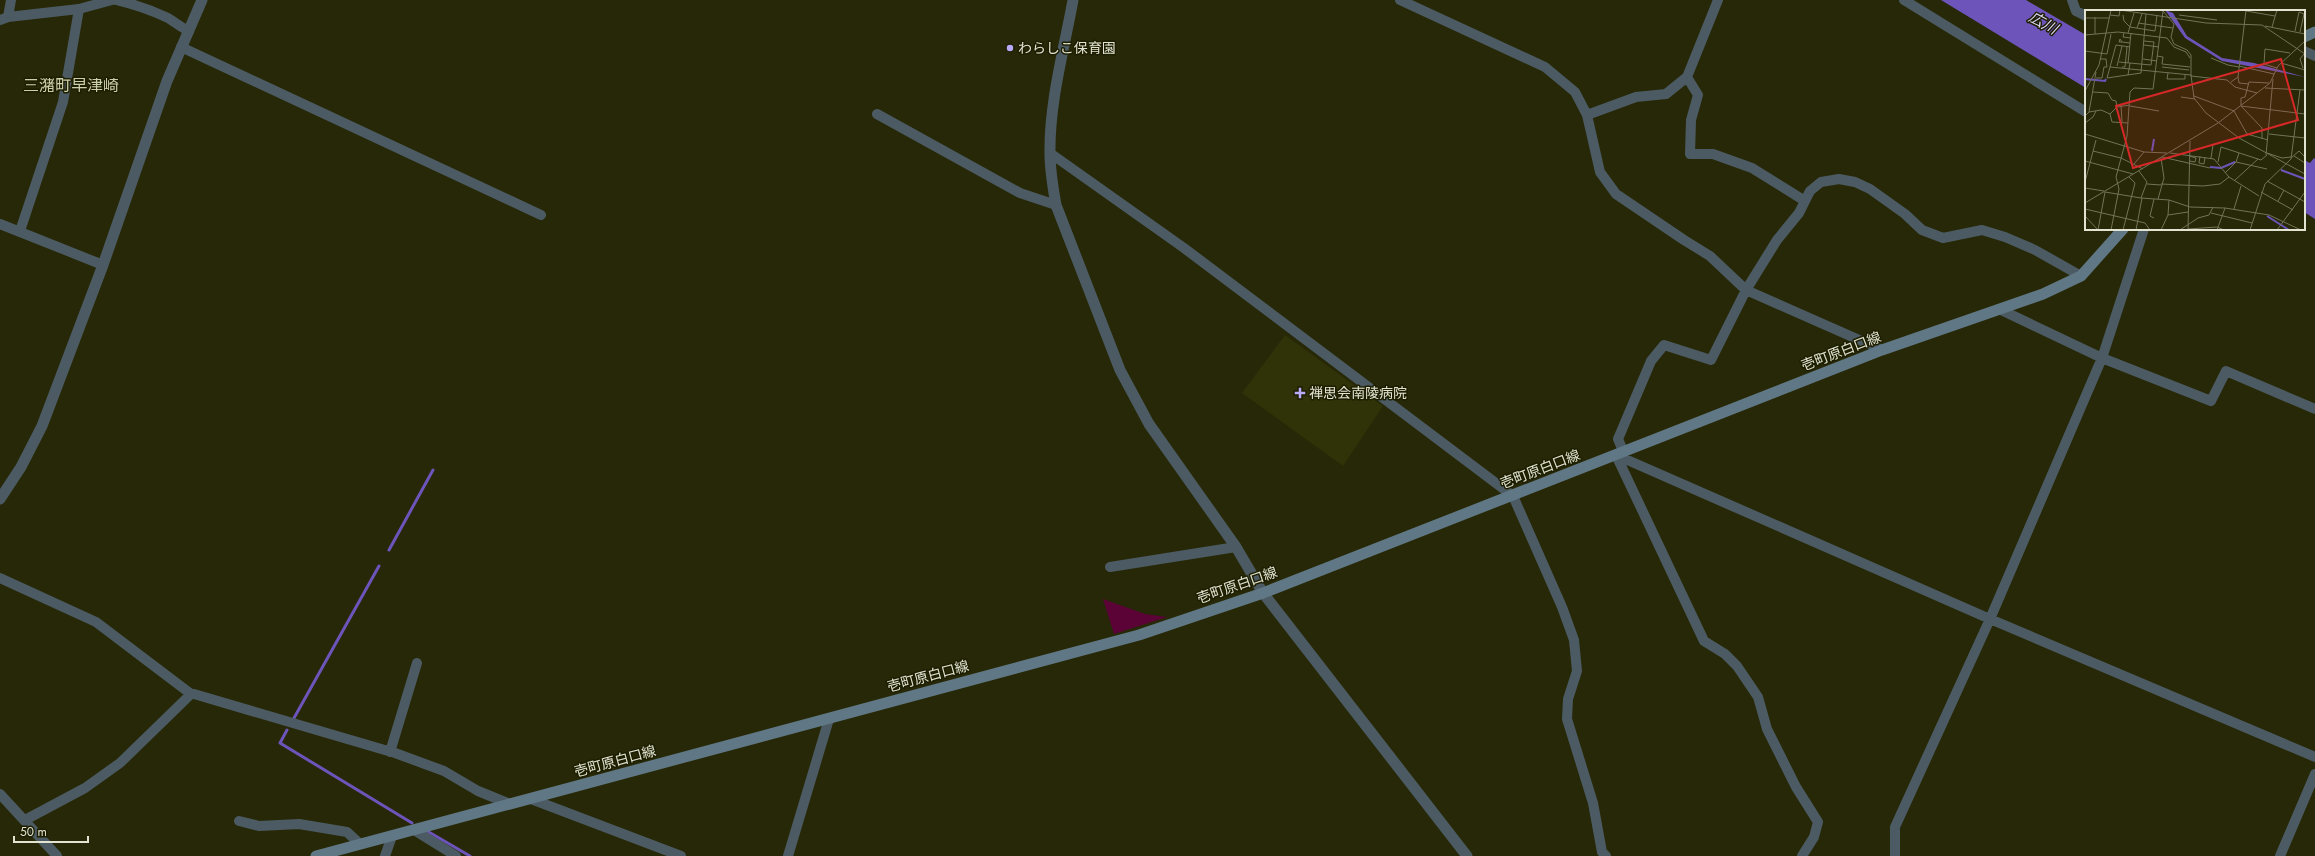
<svg xmlns="http://www.w3.org/2000/svg" width="2315" height="856" viewBox="0 0 2315 856" font-family="Jost,'Noto Sans JP',sans-serif">
<style>
.built{fill:#303207}
.green{fill:#5b0237}
.water{fill:#6d54ba}
.lines{fill:none;stroke-linecap:round;stroke-linejoin:round}
.stream{stroke:#6d54ba;stroke-width:3}
.minor{stroke:#4c5b63;stroke-width:10}
.tertiary{stroke:#4c5b63;stroke-width:11}
.secondary{stroke:#607885;stroke-width:11}
.poi-dot{fill:#b8abf7;stroke:#1d1e00;stroke-width:1.5}
.labels{text-anchor:middle;dominant-baseline:central;stroke-width:3;stroke-linejoin:round;paint-order:stroke}
.poi-label{font-size:14px;fill:#e2e4d1;stroke:#1d1e00;text-anchor:start}
.street-label{font-size:14px;fill:#e2e4d1;stroke:#1d1e00}
.water-label{font-size:15px;font-style:italic;fill:#dcd8f3;stroke:#1d1e00}
.quarter-label{font-size:16px;fill:#ccd0aa;stroke:#1d1e00}
.inset-river{fill:none;stroke:#6d54ba;stroke-width:2}
.inset-road{fill:none;stroke:#727358;stroke-width:1}
.view{fill:#d62828;fill-opacity:0.15;stroke:#d62828;stroke-width:2}
.inset-edge{fill:none;stroke:#e2e4d1;stroke-width:2}
</style>
<rect width="100%" height="100%" fill="#272807"/>
<path class="built" d="M1285,335L1383,406L1343,466L1242,393Z"/>
<path class="green" d="M1103,599L1145,614L1167,617L1114,634Z"/>
<path class="water" d="M1941,0H2026L2086,35V88Z
M2314,158L2315,159V219L2304,212V160L2310,163Z"/>
<g class="lines">
<path class="stream" d="M389,550L433,470
M294,718L379,566
M287,730L280,743L412,823
M427,831L470,856"/>
<path class="minor" d="M116,0C133,4 151,10 168,18C175,22 180,27 189,31
M1400,0L1545,67L1575,92L1587,115L1600,172L1616,194L1684,240L1710,256L1746,290L1882,350
M1904,0L2086,112
M2072,0L2076,11L2086,16
M8,17L11,0
M0,20L8,17L79,9L112,0
M181,47L541,215
M2304,51L2315,56
M1687,77L1698,95L1691,120L1690,154H1713L1752,168L1805,201
M877,114L1020,193L1056,205
M1587,115L1636,97L1666,94L1687,77L1718,0
M1050,153L1184,248L1513,496L1562,607L1574,640L1577,671L1568,699L1567,719L1593,803L1602,852L1606,856
M0,224L103,265
M20,231L63,102L79,9
M1999,309L2102,358L2211,401L2226,371L2315,409
M1624,453L1618,439L1651,361L1664,345L1711,360L1746,290L1777,240L1799,213L1810,191L1821,182L1839,179L1855,182L1870,189L1905,214L1922,230L1943,238L1982,230L2005,237L2035,250L2081,276
M1616,455L1990,619L2315,757
M1616,455L1704,641L1725,654L1737,666L1758,697L1767,729L1796,787L1818,822L1814,837L1802,856
M1110,567L1236,547
M0,578L96,622L191,694
M390,752L417,663
M0,794L57,856
M531,799L681,856
M25,820L85,788L120,763L191,694H194L395,753L444,771L478,791L510,804
M239,821L259,826L299,824L347,832L360,844
M414,830L456,856
M385,856L392,836
M788,856L829,719
M1895,856V827L1990,619L2102,358L2144,229
M2280,856L2315,774"/>
<path class="tertiary" d="M1073,0C1064,50 1049,103 1050,154C1050,171 1053,188 1056,205L1120,370L1149,424L1236,547L1263,593L1467,856
M0,499L21,467L42,426L103,265L167,81L202,0"/>
<path class="secondary" d="M2304,37L2315,32
M316,856L1139,635L1263,593L1882,350L2043,294L2081,276L2123,229"/>
</g>
<g class="poi-dot">
<circle cx="1010" cy="48" r="4"/>
<path d="M1298 387h4v4h4v4h-4v4h-4v-4h-4v-4h4z"/>
</g>
<g class="labels">
<g class="poi-label">
<text x="1018" y="48">わらしこ保育園</text>
<text x="1309" y="393">禅思会南陵病院</text>
</g>
<g class="street-label">
<text transform="translate(1841 351) rotate(-21)">壱町原白口線</text>
<text transform="translate(1540 469) rotate(-21)">壱町原白口線</text>
<text transform="translate(1237 585) rotate(-19)">壱町原白口線</text>
<text transform="translate(928 676) rotate(-15)">壱町原白口線</text>
<text transform="translate(615 761) rotate(-15)">壱町原白口線</text>
</g>
<g class="water-label">
<text transform="translate(2043 23) rotate(28)">広川</text>
</g>
<g class="quarter-label">
<text x="71" y="85">三潴町早津崎</text>
</g>
</g>
<g transform="translate(2085 10)">
<rect width="220" height="220" fill="#272807"/>
<path d="M80,0L88,3L102,26L137,48L169,53L220,67L137,51L100,28Z" fill="#6d54ba"/>
<path class="inset-river" d="M0,69L20,71L21,69M67,141L69,129M125,157L136,158L150,152M196,160L220,169M182,206L204,220"/>
<path class="inset-road" d="M35,0L121,13L177,15L220,44M78,1L89,14L86,27L89,34L102,40L106,45V66L142,70L150,77L172,83M161,1L190,6M214,2L219,4L215,22M25,5L34,6L35,0M38,5L39,11L45,17L70,21L72,5M94,5L132,10M0,8H24M53,13L88,18M180,16L220,24M187,17L192,0M52,18L57,4M210,21L214,2M39,23L38,27L46,28M43,23L49,3M10,24V7M0,25L33,22L82,28L89,37L101,42L105,48M37,32H34L35,29L37,32L45,33L46,23M59,35L74,37M45,37L31,35L22,68L56,63L61,4M0,41L22,44L26,24M72,46L78,47L77,54L105,57M126,48L143,55L154,57M58,49L72,51M34,52L66,55L69,32L59,31M43,53L45,33M196,53L220,60M32,56L37,36M154,56L189,64M25,57L106,65L109,88L121,103L154,128L220,164M37,57H40L42,37M77,57L104,60M192,58L179,54L180,39L205,43M218,58L215,49L219,44M83,63L82,69H100V65M43,65L45,53M153,67L154,73L164,74M11,68H17L19,57H22L21,49H15M146,72L153,67L161,0M180,78L220,80M0,81L14,55L26,0M8,82L23,83L27,90L31,91L32,97M109,86L149,101L162,124L183,130M96,87L110,89M36,95L37,112M156,95V88L160,87L164,72L184,73M45,96L74,101M156,96L220,104M156,96L177,118V129M4,102L16,100L25,104M0,106L4,102L11,62M0,113L8,107L11,101M43,113L27,112L25,104L32,97L45,95M0,124L59,142M184,124L220,128M8,141L36,148L58,159M85,143L129,149L144,167L174,186M182,143L197,148L206,147M181,145L188,69M115,146L114,153L119,154L120,147M209,146L220,153M77,147L125,158M126,148L128,135M206,148L214,141L220,147M0,151L48,164M104,151L110,152L111,148L104,146M133,152L136,137L176,150L182,145M151,152L182,159M49,154L59,142L82,143M54,161L62,172L56,188M140,163L151,152L154,143M149,171L173,149M182,171L220,192M0,172L11,130M62,174L76,175M76,174L118,176L135,174L144,167M0,178L19,181M20,182L56,188L84,190L105,197L140,198L184,205L216,220M176,182L208,200M73,189L79,168L76,148M193,191L199,180M0,193L133,113L185,73L193,56L220,31M0,199L60,213L65,220M149,199L156,176M126,203L167,213M83,205L103,202M0,206L13,220M69,208L65,206L69,189M103,219L132,217L139,220M13,220L20,182M26,220L34,179L31,167L42,126L45,82L49,78L68,79L78,1M38,220L50,173L44,167M51,220L57,188M76,220L83,205L84,190M95,220L113,208L124,205L128,197M103,220L105,131M132,220L140,198M165,220L180,174L206,149L215,80M192,220L220,182"/>
<path class="view" d="M196,49L213,110L48,158L31,96Z"/>
<rect width="220" height="220" class="inset-edge"/>
</g>
<path d="M14 836v6h74v-6" fill="none" stroke="#e2e4d1" stroke-width="2"/>
<text x="20" y="836" font-size="12" fill="#e2e4d1" stroke="#1d1e00" stroke-width="3" paint-order="stroke">50 m</text>
</svg>
